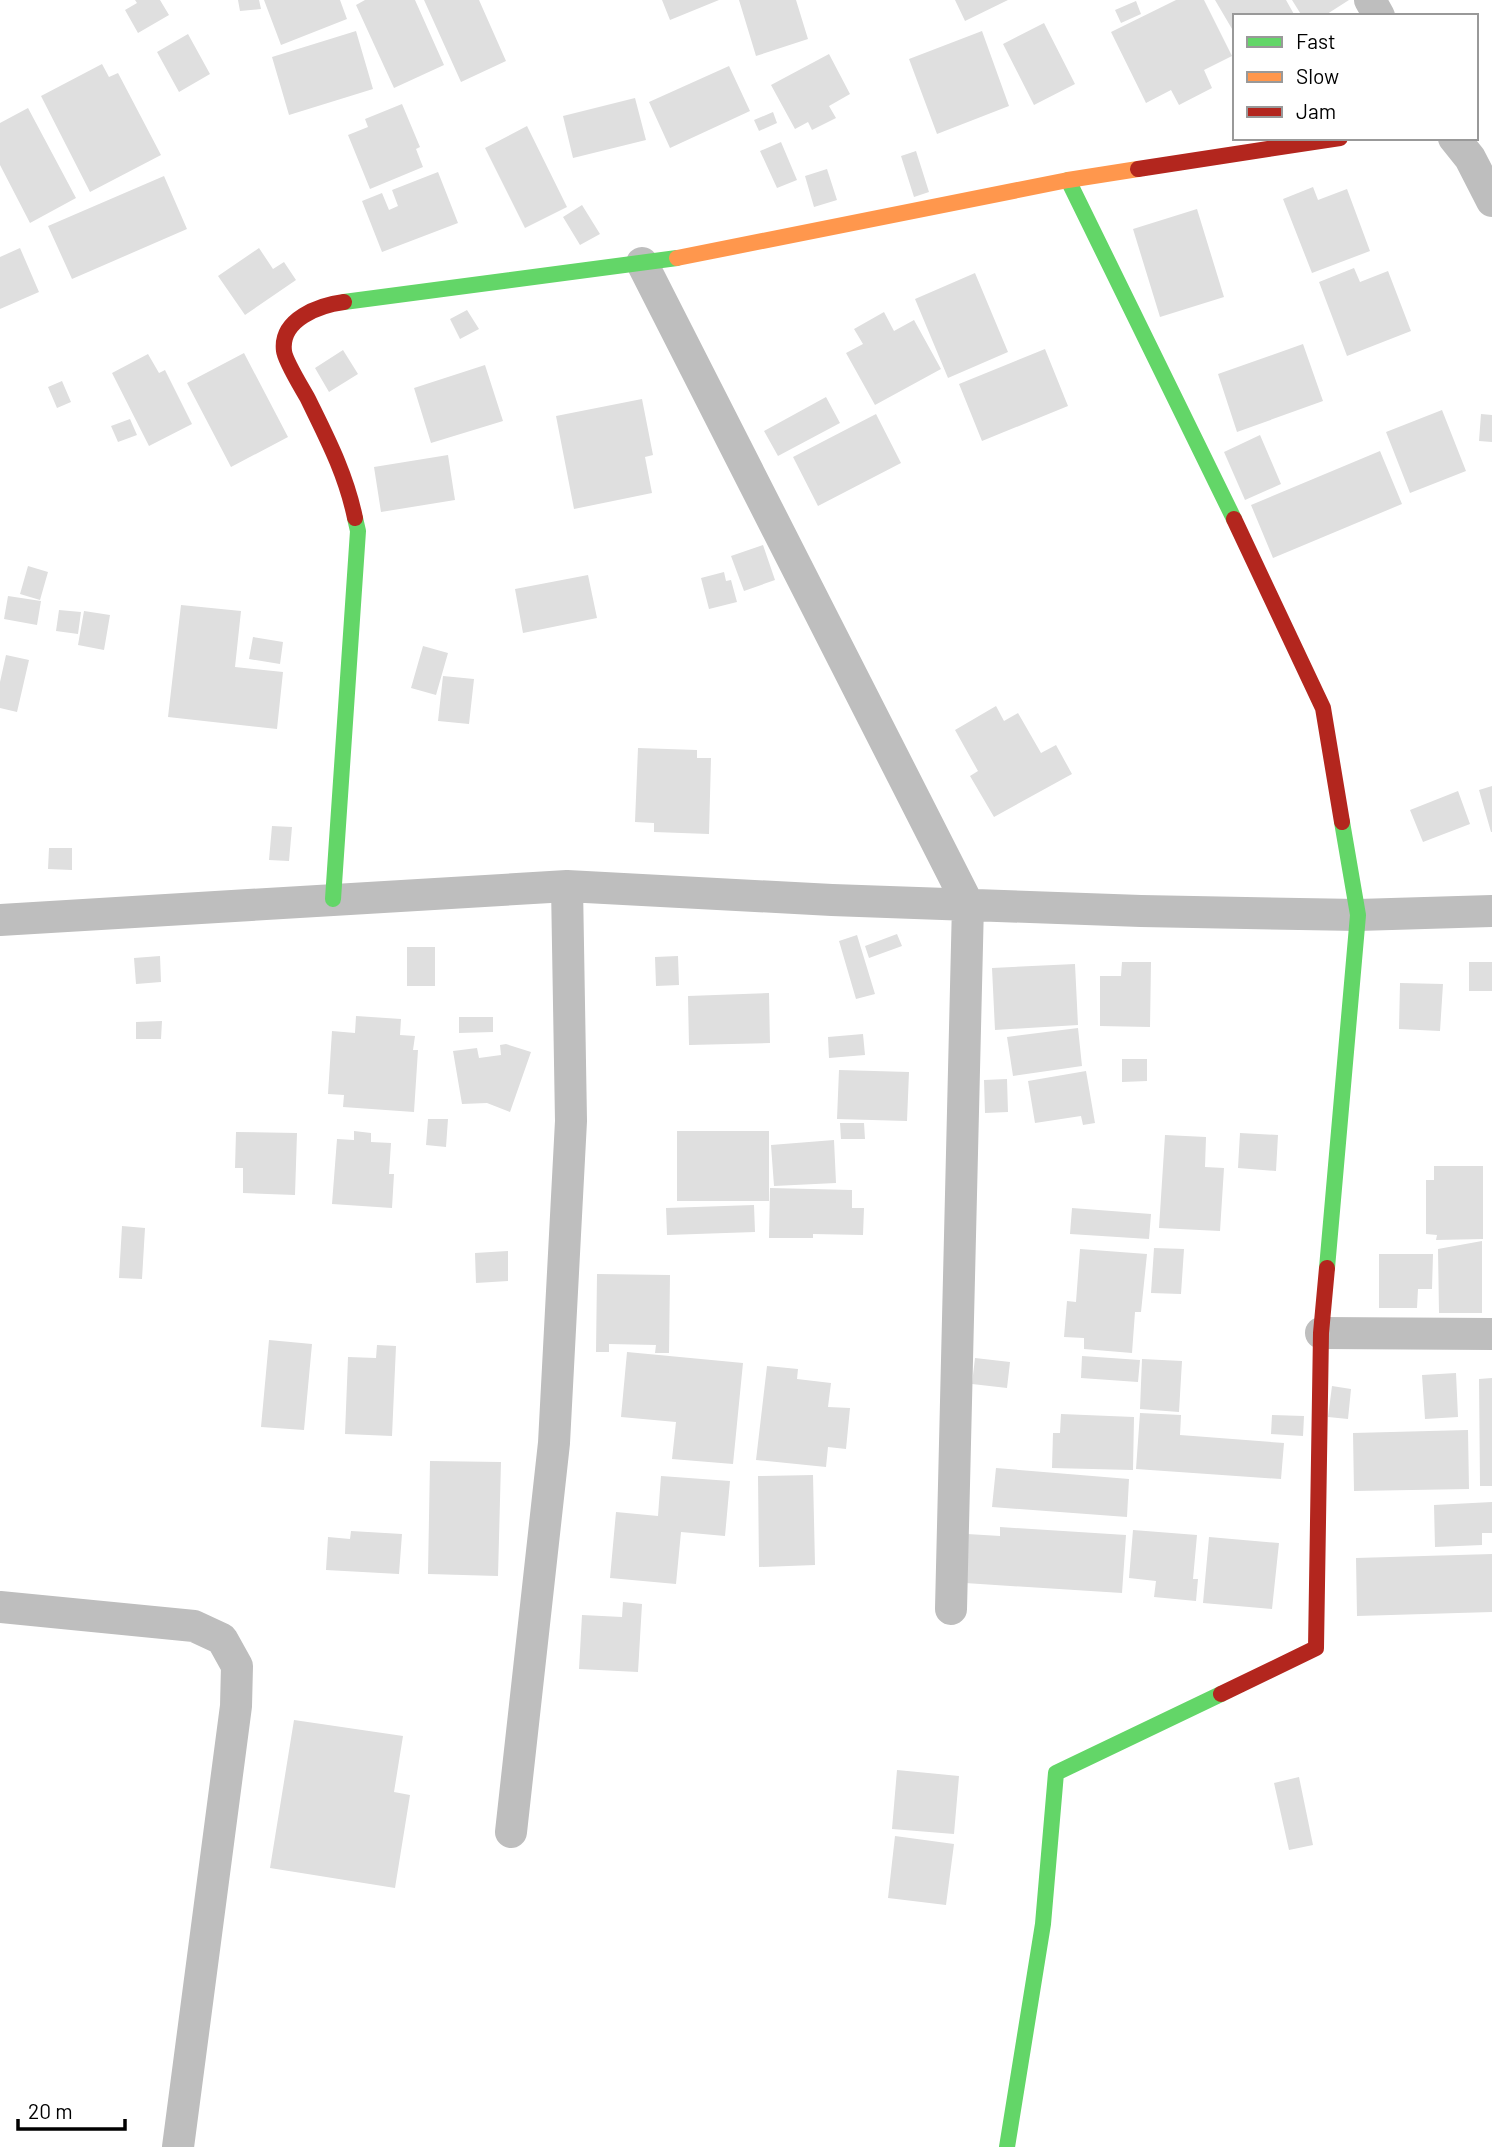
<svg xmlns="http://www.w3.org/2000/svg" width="1492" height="2147" viewBox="0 0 1492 2147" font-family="Barlow,sans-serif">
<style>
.building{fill:#dfdfdf}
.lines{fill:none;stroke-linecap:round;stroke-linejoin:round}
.street{stroke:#bebebe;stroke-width:32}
.fast{stroke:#63d668;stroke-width:16}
.slow{stroke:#ff974d;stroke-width:16}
.jam{stroke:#b3261e;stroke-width:16}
</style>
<rect width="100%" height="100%" fill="#fff"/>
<path class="building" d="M135,0H160L169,15L138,33L125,10L137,3Z
M238,0H259L261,9L240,11Z
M264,0H340L347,19L281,45Z
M365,0H415L444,65L394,88L356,5Z
M424,0H479L506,61L461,82Z
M662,0H719L670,20Z
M739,0H796L808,39L756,56Z
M955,0H1008L965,21Z
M1176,0H1204L1232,56L1204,70L1212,88L1179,105L1171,90L1146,103L1111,32Z
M1215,0H1286L1295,16H1235V34Z
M1292,0H1349L1324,16H1302Z
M1136,1L1141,14L1121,23L1115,10Z
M1044,23L1075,84L1034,105L1003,44Z
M356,31L373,89L289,115L272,57Z
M982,31L1009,106L937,134L909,59Z
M188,34L210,74L179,92L157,52Z
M829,54L850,94L829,106L836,118L812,130L808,122L795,129L771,85Z
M102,64L109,77L118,73L161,155L90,192L41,96Z
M729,66L750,111L670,148L649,102Z
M635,98L646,140L573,158L563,116Z
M402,104L420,147L416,149L423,167L370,189L348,135L368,127L365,119Z
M28,108L76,198L30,223L0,165V123Z
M773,112L777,123L759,131L754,120Z
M527,126L567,207L525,228L485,148Z
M781,142L797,180L777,188L760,151Z
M916,151L929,192L914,197L901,156Z
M827,169L837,200L814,207L805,176Z
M438,172L458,223L382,252L362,201L382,193L389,210L398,206L392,190Z
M164,176L187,229L72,279L48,226Z
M1313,187L1318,200L1347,189L1370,251L1312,273L1283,199Z
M582,205L600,234L580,245L563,217Z
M1197,209L1224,297L1160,317L1133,229Z
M20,248L39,292L0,309V257Z
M259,248L273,269L284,262L296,280L245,315L218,276Z
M1354,268L1360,282L1388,271L1411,331L1347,356L1319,282Z
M975,273L1008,352L948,378L915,299Z
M467,310L479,329L460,339L450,319Z
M884,312L894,331L914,320L941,369L875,405L846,353L863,344L854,329Z
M1303,344L1323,401L1237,432L1218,374Z
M1045,349L1068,406L982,441L959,384Z
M343,350L358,374L329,392L315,368Z
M244,353L288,437L231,467L187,383Z
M148,354L159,373L165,370L192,424L149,446L112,373Z
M485,365L503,421L431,443L414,388Z
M62,381L71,402L57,408L48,387Z
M826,397L840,423L778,456L764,431Z
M642,399L653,455L645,457L652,493L574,509L556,416Z
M1442,410L1466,471L1410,493L1386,432Z
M876,414L901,463L818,506L793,457Z
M1481,414L1492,415V442L1479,441Z
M130,419L137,435L118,442L111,426Z
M1260,435L1281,484L1245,500L1224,452Z
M1380,451L1402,504L1273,558L1251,505Z
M448,455L455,500L381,512L374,467Z
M763,545L775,580L744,591L731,556Z
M28,566L48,572L40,600L20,594Z
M724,572L726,581L731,580L737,602L709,609L701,578Z
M588,575L597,618L523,633L515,589Z
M8,596L41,601L37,625L4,619Z
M181,605L241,611L235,667L283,672L277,729L168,717Z
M59,610L81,612L78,634L56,631Z
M84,611L110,615L104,650L78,645Z
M253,637L283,642L280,664L249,659Z
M423,646L448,653L436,695L411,688Z
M6,655L29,660L17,712L0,708V682Z
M443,676L474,679L469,724L438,721Z
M996,706L1004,721L1018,713L1041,753L1056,745L1072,774L994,817L970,776L978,771L955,730Z
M638,748L697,750V758H711L709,834L654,832V823L635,822Z
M1492,786V832H1491L1479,790Z
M1458,791L1470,824L1423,842L1410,810Z
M272,826L292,827L289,861L269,860Z
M49,848H72V870L48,869Z
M897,934L902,946L869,958L865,946Z
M857,935L875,994L856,999L839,941Z
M407,947H435V986H407Z
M160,956L161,982L136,984L134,958Z
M678,956L679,985L656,986L655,957Z
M1122,962H1151L1150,1027L1100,1026V976H1121Z
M1469,962H1492V991H1469Z
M1075,964L1078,1025L995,1030L992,968Z
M1400,983L1443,984L1440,1031L1399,1029Z
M769,993L770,1043L689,1045L688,996Z
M356,1016L401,1019L400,1035L415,1036L413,1050H418L414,1112L343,1107L344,1095L328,1094L332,1031L355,1033Z
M459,1017H493V1032L459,1033Z
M162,1021L161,1039H136V1022Z
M1078,1028L1082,1066L1013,1076L1007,1037Z
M863,1034L865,1055L829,1058L828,1037Z
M506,1044L531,1052L510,1112L487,1103L462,1104L453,1051L477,1048L479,1058L501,1055L500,1045Z
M1122,1059H1147V1081L1122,1082Z
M839,1070L909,1072L907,1121L837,1119Z
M1086,1071L1095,1123L1083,1125L1081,1116L1035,1123L1028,1081Z
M1007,1079L1008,1112L985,1113L984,1080Z
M428,1119H448L446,1147L426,1145Z
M840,1123H864L865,1139H841Z
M354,1131L371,1133V1142L391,1143L389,1174H394L392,1208L332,1204L337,1139L354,1140Z
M677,1131H769V1201H677Z
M236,1132L297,1133L295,1195L243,1193V1168H235Z
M1240,1133L1278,1135L1276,1171L1238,1168Z
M1165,1135L1206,1137L1205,1167L1224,1168L1220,1231L1159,1228Z
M834,1140L836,1183L774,1186L771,1145Z
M1434,1166H1483V1239L1436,1240L1437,1235L1426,1234V1180H1434Z
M770,1188L852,1190V1208H864L863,1235L813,1234V1238H769Z
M754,1205L755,1232L667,1235L666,1208Z
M1072,1208L1151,1214L1149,1239L1070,1234Z
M122,1226L145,1228L142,1279L119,1278Z
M1482,1241V1313H1439L1438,1249Z
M1154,1248L1184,1249L1181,1294L1151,1293Z
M1080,1249L1147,1254L1141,1312H1135L1132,1353L1084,1349V1338L1064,1337L1067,1301L1076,1302Z
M508,1251V1281L476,1283L475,1253Z
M1379,1254H1433L1432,1289H1418L1417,1308H1379Z
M597,1274L670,1275L669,1353H655L656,1345L609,1344V1352H596Z
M269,1340L312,1344L304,1430L261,1427Z
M377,1345L396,1346L392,1436L345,1434L348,1357L376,1358Z
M627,1352L743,1363L733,1464L672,1459L676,1422L621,1417Z
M1082,1356L1140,1360L1138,1382L1081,1378Z
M975,1358L1010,1362L1007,1388L972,1384Z
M1142,1359L1182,1361L1179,1412L1140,1409Z
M767,1366L798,1369L797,1379L831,1383L828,1407L850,1408L846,1449L828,1447L826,1467L756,1460Z
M1456,1373L1458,1417L1425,1419L1422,1375Z
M1492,1378V1486H1480L1479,1379Z
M1332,1386L1351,1389L1348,1419L1328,1417Z
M1140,1413L1181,1415L1180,1435L1284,1443L1281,1479L1136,1469Z
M1061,1414L1134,1417L1133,1470L1052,1468L1053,1433H1060Z
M1272,1415L1304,1416L1303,1436L1271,1434Z
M1468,1430L1469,1489L1354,1491L1353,1433Z
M430,1461L501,1462L498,1576L428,1574Z
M996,1468L1129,1479L1127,1517L992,1507Z
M813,1475L815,1565L759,1567L758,1476Z
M661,1476L730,1481L725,1536L681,1532L676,1584L610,1578L616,1512L658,1516Z
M1492,1502V1533H1482V1545L1435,1547L1434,1505Z
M1000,1527L1126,1535L1122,1593L965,1583L967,1534L1000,1536Z
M1133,1530L1197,1535L1193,1579H1198L1196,1601L1154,1597L1156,1581L1129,1578Z
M351,1531L402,1534L399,1574L326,1570L328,1537L350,1539Z
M1209,1537L1279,1543L1272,1609L1203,1603Z
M1492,1554V1612L1357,1616L1356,1558Z
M623,1602L642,1604L638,1672L579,1669L582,1615L622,1617Z
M294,1720L403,1736L394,1792L410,1795L395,1888L270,1868Z
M897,1770L959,1776L954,1834L892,1829Z
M1299,1777L1313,1845L1289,1850L1274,1783Z
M895,1836L954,1844L946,1905L888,1898Z"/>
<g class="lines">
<path class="street" d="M1370,0L1379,16
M1454,138L1470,158L1492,201
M642,263L968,904L951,1609
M0,920L567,886L832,900L1141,911L1358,915L1492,911
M1321,1333L1492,1334
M0,1607L194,1626L222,1639L237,1666L236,1706L178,2147
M511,1832L554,1443L571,1121L567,886"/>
<path class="fast" d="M1068,180L1234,519
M344,302L677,258
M333,899L358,531L355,518
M1327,1268L1358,915L1342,822
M1007,2147L1043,1924L1056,1773L1221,1694"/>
<path class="slow" d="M677,258L1068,180L1138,169"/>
<path class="jam" d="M1138,169L1340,138
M344,302C320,305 280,319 284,351C285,361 302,388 308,399C327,438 346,474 355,518
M1234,519L1323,708L1342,822
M1221,1694L1316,1648L1321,1333L1327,1268"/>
</g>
<rect x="1233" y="14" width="245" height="126" fill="#ffffff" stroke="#999999" stroke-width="2"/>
<rect x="1247" y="37" width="35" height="10" fill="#63d668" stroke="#999999" stroke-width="2"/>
<text x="1296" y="49" font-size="21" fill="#000000">Fast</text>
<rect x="1247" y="72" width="35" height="10" fill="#ff974d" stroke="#999999" stroke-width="2"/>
<text x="1296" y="84" font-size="21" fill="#000000">Slow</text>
<rect x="1247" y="107" width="35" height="10" fill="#b3261e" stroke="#999999" stroke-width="2"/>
<text x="1296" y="119" font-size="21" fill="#000000">Jam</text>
<path d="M18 2119v10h107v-10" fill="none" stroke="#000000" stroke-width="3.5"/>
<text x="28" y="2119" font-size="21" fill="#000000" stroke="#ffffff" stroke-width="5" paint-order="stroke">20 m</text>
</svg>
